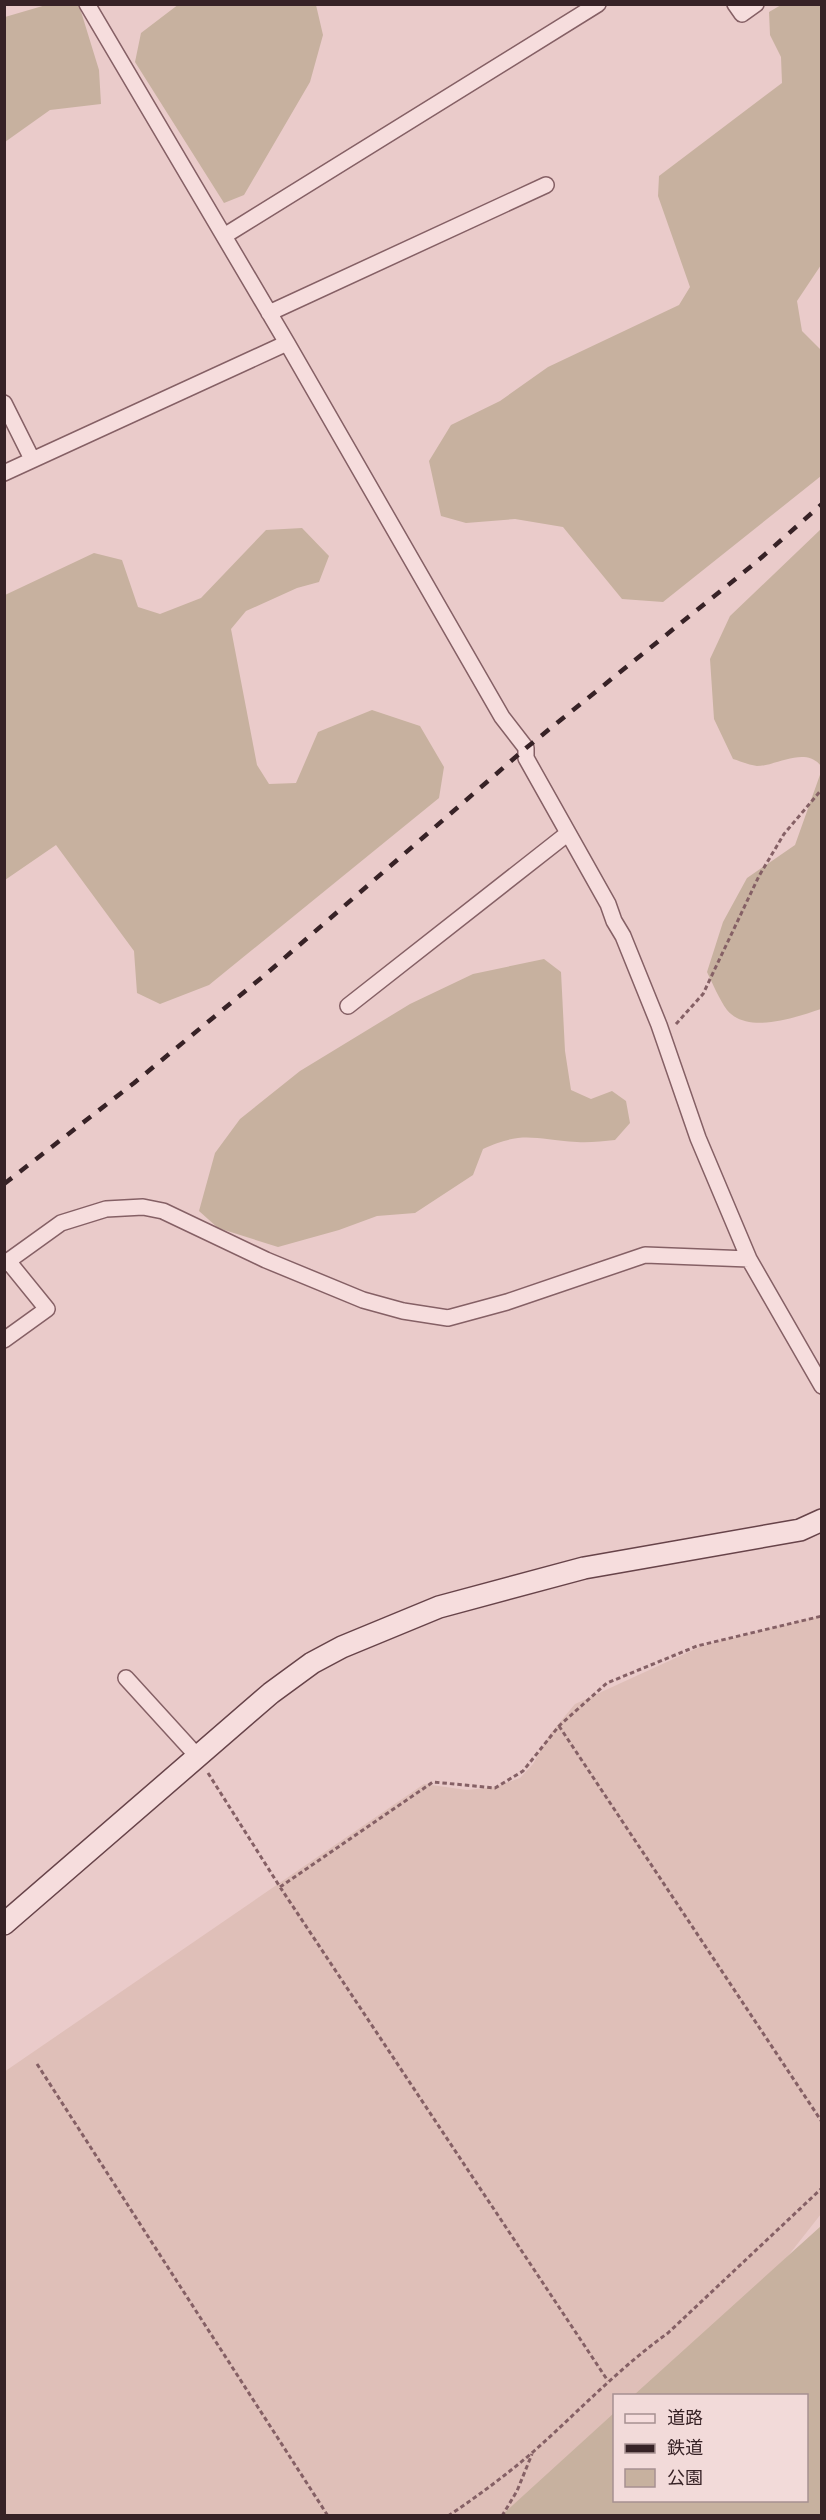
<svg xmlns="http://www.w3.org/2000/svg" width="826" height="2520" viewBox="0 0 826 2520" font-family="Spectral,'Noto Sans JP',serif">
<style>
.farmland{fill:#dfbfb8}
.green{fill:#c7b19f}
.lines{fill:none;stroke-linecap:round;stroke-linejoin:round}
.street-casing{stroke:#856065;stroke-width:18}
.secondary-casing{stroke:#674349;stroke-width:24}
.path{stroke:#856065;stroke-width:3;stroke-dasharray:4.5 3;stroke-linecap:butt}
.street{stroke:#f6dddd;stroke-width:15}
.secondary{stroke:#f6dddd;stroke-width:21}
.rail{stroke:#372226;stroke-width:4.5;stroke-dasharray:10 10;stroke-linecap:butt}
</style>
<rect width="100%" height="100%" fill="#eacbca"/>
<path class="farmland" d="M821,1616V2214L684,2388L676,2395L614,2396V2453L504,2515H5L4,2072L424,1784L467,1790L495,1787L520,1778L533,1764L550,1734L575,1704L704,1645Z"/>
<path class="green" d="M179,4L316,5L323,35L310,82L244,195L224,203L135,62L141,33Z
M46,5H79L99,70L101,104L50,110L5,142V17Z
M781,5H821V265L797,301L802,331L821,350V476L663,602L622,599L563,527L515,519L466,523L441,516L429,461L451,425L500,401L548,367L679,305L690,287L658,196L659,176L782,83L781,57L770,35L769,12Z
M302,528L329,556L319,582L297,588L246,611L231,629L257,765L269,784L296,783L318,732L372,710L420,726L444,767L439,798L209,985L160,1004L137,993L134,951L56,845L5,880V595L94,553L122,560L138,607L160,614L201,598L266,530Z
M821,529V766C805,746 777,766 757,766C749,765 740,761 733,759L714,719L710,659L730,616Z
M821,772V1009C796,1017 748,1035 727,1010C719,999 713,984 707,972L723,922L747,878L795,845Z
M544,959L561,972L565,1051L571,1090L591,1099L612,1091L626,1101L630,1123L615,1140C603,1141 589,1143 577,1142C535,1140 524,1130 483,1149L473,1175L415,1213L377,1216L339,1230L278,1247L218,1228L199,1211L215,1153L240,1119L300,1071L410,1004L473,974Z
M821,2226V2515H502L614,2413V2500H806V2396L634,2395Z"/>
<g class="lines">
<g class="street-casing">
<path id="street" d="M87,4L287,343L502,717L526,748V758L608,904L614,921L623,936L659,1025L698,1138L749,1259L822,1386
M735,4L742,14L756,4
M224,236L598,4
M269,313L546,185
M4,403L32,459
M4,473L287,343
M348,1006L567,834
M4,1264L61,1223L106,1209L143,1207L163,1211L266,1260L363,1300L403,1311L448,1318L507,1302L645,1255L749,1259
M4,1340L47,1309L8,1261
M126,1678L198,1757"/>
</g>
<g class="secondary-casing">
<path id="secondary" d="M4,1924L271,1693L312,1663L342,1647L439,1607L584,1568L800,1530L822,1520"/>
</g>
<path class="path" d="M676,1024L703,994L759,876L784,834L822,789
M559,1726L822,2122
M208,1773L280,1887L608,2381
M280,1887L433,1782L495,1788L523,1771L559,1726L607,1683L697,1646L822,1616
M37,2064L328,2516
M448,2516C478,2496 506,2475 533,2452C578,2412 619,2368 668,2333L822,2188
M502,2516L517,2491L532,2454"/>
<use href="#street" class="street"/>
<use href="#secondary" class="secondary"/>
<path class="rail" d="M4,1184L134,1083L266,974L526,748L754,564L822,504"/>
</g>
<rect width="826" height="2520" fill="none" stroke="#372226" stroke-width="12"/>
<rect x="613" y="2394" width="195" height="108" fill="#f2dad9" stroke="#a79091" stroke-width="1.5"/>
<rect x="625" y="2414" width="30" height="9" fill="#f6dddd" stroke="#a79091" stroke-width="1.5"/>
<text x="667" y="2424" font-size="18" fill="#372226">道路</text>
<rect x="625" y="2444" width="30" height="9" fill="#372226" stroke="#a79091" stroke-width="1.5"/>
<text x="667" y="2454" font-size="18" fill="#372226">鉄道</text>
<rect x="625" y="2469" width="30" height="18" fill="#c7b19f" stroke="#a79091" stroke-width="1.5"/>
<text x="667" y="2484" font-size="18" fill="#372226">公園</text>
</svg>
